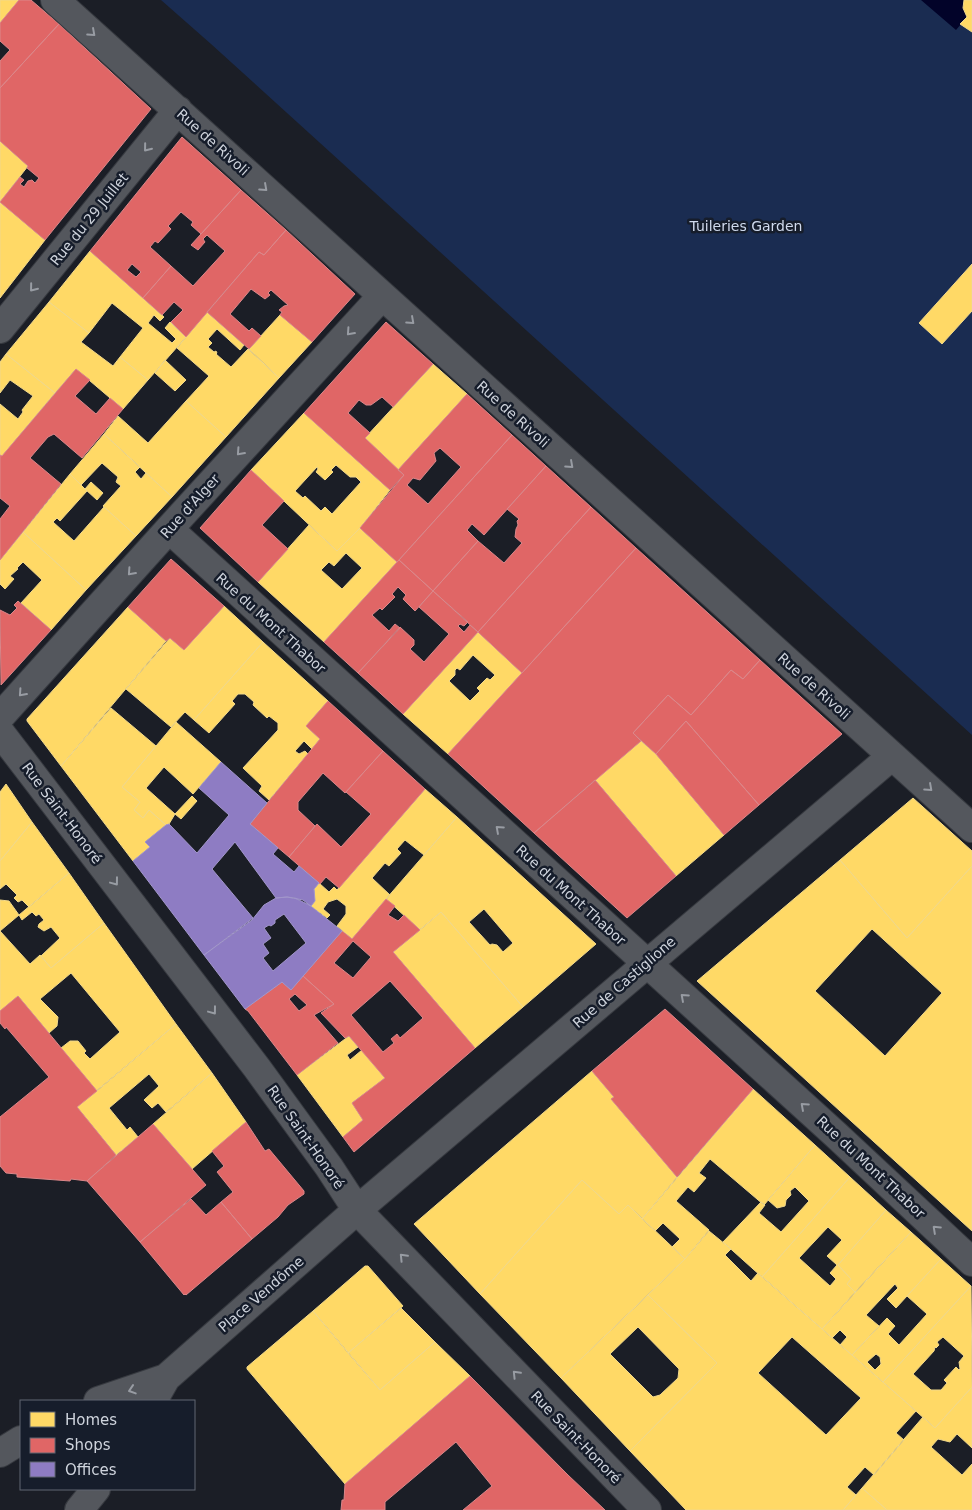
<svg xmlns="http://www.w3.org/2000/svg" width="972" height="1510" viewBox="0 0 972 1510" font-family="'DejaVu Sans',sans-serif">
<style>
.green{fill:#1a2c51}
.water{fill:#020329}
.homes{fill:#ffd966;stroke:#f1d88a;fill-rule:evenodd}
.shops{fill:#e06666;stroke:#db878a;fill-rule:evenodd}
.offices{fill:#8e7cc3;stroke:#a296cb;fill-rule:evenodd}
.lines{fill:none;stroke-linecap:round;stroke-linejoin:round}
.minor-casing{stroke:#373a40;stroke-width:30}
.minor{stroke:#54575d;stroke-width:28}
.oneway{stroke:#989ca3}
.labels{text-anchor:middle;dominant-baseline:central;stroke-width:5;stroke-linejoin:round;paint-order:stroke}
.street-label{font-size:14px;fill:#cfd4dd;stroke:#161d2b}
.park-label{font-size:14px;fill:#d0daed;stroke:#161d2b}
</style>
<rect width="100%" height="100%" fill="#1b1e26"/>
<path class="green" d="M161,0H972V735L211,44Z"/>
<path class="water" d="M921,0H964L963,8L967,17L956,30Z"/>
<path class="homes" d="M0,0H19L0,23Z
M964,0H972V32L960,24L967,17L963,8Z
M0,141L28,166L0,202L45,240L0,298Z
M90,251L164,317L160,321L154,315L148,323L172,343L176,339L165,328L170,322L186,337L148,380L120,357L143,328L112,303L89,333L49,302Z
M972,264V311L942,344L919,323Z
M49,302L89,333L81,342L113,366L120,357L148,380L123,409L76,369L55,393L6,354Z
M207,312L244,345L240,350L217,329L208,339L212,343L208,347L214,352L216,351L217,353L216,354L231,367L248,349L279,378L226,437L186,401L209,376L177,348Z
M280,315L312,342L279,378L249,349Z
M6,354L55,393L2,456L0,455V404L18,419L23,412L22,410L33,396L10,380L0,393V362Z
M165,360L186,380L175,391L155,373Z
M433,364L467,394L398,470L365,438Z
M186,401L226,437L172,497L104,434L118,416L148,443Z
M304,413L390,490L360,528L337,551L251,470ZM336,465L350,477H356L361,482L332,514L325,507L321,511L305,496L303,498L295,491L317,467L318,469L316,472L325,480L333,472L331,470Z
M104,434L140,467L135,472L141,479L146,473L172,497L136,536L103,506L121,486L116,482L118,477L102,463L81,485L70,474Z
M70,474L87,491L60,521L57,518L53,522L74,541L104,507L136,536L86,590L23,532Z
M91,482L103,493L97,500L85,489Z
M309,525L337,551L360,528L397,562L324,642L258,582ZM346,553L362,568L342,589L321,570L329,562L334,566Z
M23,532L86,590L51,630L21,603L42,580L23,562L17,568L18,569L10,576L14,579L5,589L0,584V560Z
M224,606L263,642L194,720L185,712L171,727L126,689L170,638L184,650Z
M128,607L166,641L61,766L27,721V719Z
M478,632L522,673L448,754L403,714ZM473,655L495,675L490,680L487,678L477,688L480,691L470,701L449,681L455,675V670L457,668L460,670Z
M263,642L328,701L306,726L320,739L312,749L304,741L295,751L299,754L305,751L308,754L269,800L259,791L262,786L243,768L278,730V723L269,716L267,718L253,705L254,702L245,694H238L232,701L235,704L209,733L194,720Z
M111,708L156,746L122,787L140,802L134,810L143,818L149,810L166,825L145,842L150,847L133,861L61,766Z
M176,722L221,762L193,794L164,767L146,788L175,814L169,824L166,825L149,810L143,818L134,810L140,802L122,787Z
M641,741L656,754L724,835L676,876L595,780Z
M6,784L32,822L0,861V792Z
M425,789L457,817L424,855L405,840L397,849L401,853L389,866L385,863L372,878L390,895L352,939L337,926L346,914V906L337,899L328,902L323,909L330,915L327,918L311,906L315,901L314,889L319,883L329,892L334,887L337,890Z
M192,796L197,801L181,819L175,814Z
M913,798L972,851V866L907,938L840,860Z
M457,817L596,944L523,1007L441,912L420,930L386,899ZM484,909L513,943L503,952L497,945L492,944L490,945L469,922Z
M32,822L69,873L29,907L22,900L18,902L14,898L17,895L6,884L0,889V861Z
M840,860L907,938L972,866V1231L697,981ZM872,929L942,993L885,1056L815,991Z
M69,873L104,923L51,968L41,956L60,938L51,927L44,931L38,927L39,924L44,920L39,914L36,916L32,912L22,920L19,915Z
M0,900L9,901L19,915L0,931Z
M441,912L523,1007L475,1048L393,952Z
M104,923L176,1024L97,1091L61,1048L70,1041H78L86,1051L84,1053L90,1059L120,1032L71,973L40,999L58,1017L57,1026L49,1033L18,996L0,1011V931L30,964L40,955L51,968Z
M176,1024L212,1073L166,1112L158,1103L152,1108L144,1100L159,1086L149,1074L109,1108L127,1130L130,1127L138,1137L116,1155L77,1107Z
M349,1036L358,1047L347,1055L350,1060L362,1050L385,1078L352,1103L363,1120L343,1137L297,1075Z
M592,1071L614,1097L611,1099L677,1177L642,1219L628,1205L619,1214L582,1180L480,1294L414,1224Z
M212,1073L246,1122L192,1169L153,1124Z
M753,1089L815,1145L764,1205L710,1159L699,1173L706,1178L694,1192L688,1187L676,1201L709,1230L685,1259L672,1247L680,1239L663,1223L655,1231L642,1219Z
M815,1145L850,1177L762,1277L723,1242L761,1202L765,1205L759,1213L781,1232L809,1201L795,1187L790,1191L791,1195L786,1200L785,1206L777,1208L768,1200Z
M850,1177L886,1210L838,1265L851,1279L847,1284L855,1292L822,1329L762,1277ZM828,1227L842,1240L827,1256L837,1265L830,1273L836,1279L830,1286L799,1258Z
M582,1180L619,1214L628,1205L685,1259L561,1378L480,1294Z
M886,1210L911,1232L855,1292L847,1284L851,1279L838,1265Z
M709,1231L731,1249L725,1255L751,1281L758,1273L916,1411L896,1433L904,1440L874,1475L865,1467L847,1487L856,1495L843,1510H686L630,1451L717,1363L648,1295L685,1259ZM792,1337L861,1398L826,1435L758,1373Z
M911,1232L941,1259L896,1308L887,1299L898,1288L895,1284L866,1315L879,1326L852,1355L840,1345L847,1337L840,1330L832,1338L822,1329Z
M941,1259L971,1286L883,1382L852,1355L887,1318L895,1326L888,1334L899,1345L927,1314L907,1296ZM876,1354L880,1357L881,1364L875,1370L867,1362Z
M365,1266H368L403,1306L348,1353L313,1311Z
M971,1286L972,1387L935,1428L883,1382ZM943,1337L964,1356L959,1362L960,1369L959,1370L956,1367L944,1380L947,1383L941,1390H931L913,1374L934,1351L935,1347L936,1348L939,1345L937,1342Z
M648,1295L717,1363L630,1451L561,1378ZM638,1327L679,1369L678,1378L660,1395L653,1397L610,1354Z
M401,1308L435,1342L380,1390L348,1353Z
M313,1311L380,1390L435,1342L470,1376L345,1484L247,1369V1367Z
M972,1387V1448L957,1434L950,1442L938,1439L931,1447L962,1475L972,1464V1510H887L862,1488L923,1417L935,1428Z
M862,1488L887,1510H843Z"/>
<path class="shops" d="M19,0H31L59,24L0,88V61L10,50L0,41V23Z
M59,24L151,109L45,240L0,202L20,177L24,180L20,184L24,187L28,181L32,180L35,183L39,178L27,168L28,166L0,141V88Z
M182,137L241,190L201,234L191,225L193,222L181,212L168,226L171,229L158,243L155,241L150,247L171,266L143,298L90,251ZM132,264L141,272L136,277L127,270Z
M241,190L286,230L264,255L259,252L186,337L171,322L183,310L174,302L162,315L143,298L171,266L193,286L225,251L207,235L203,239L205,242L198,250L191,245Z
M286,230L355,294L312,342L280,315L282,312L279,310L284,306L288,305L271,290L268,293L270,295L265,299L251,289L230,314L249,331L252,328L261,336L249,349L207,312L259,252L264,255Z
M386,322L433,364L393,407L382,397L371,405H366L359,400L348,413L370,433L365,438L404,475L390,490L304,413Z
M76,369L90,380L75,396L96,414L110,398L123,409L82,458L54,434L48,437L30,458L61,484L0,560V519L10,506L0,498V455L2,456Z
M467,394L512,435L397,562L360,528L404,475L398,470ZM440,448L461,467L428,504L407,485L413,478L420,480L436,461L434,453Z
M512,435L546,466L484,535L472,524L467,530L478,541L433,591L399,560Z
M546,466L591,507L478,632L433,591L478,541L504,563L522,543L515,537L516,529L518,525L517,521L519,519L507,509Z
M251,470L284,501L262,525L288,549L258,582L200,528Z
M591,507L636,548L522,673L478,632Z
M636,548L760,660L743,679L731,670L691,715L668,695L633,733L641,741L534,833L448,754Z
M171,559L224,606L184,650L170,638L166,641L128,607Z
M399,560L433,591L415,611L403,599L406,595L398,587L392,594L395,597L382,610L380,608L372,615L389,631L395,624L400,628L358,673L324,642Z
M433,591L468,622L464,626L460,624L458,626L464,632L470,625L478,632L403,714L358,673L400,627L414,640V645L410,649L424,662L449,634L419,607Z
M18,601L51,630L1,685L0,610L10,615L17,608L14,605Z
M760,660L842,734L759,805L686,721L656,754L633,733L668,695L691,715L731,670L743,679Z
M328,701L383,751L345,793L323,773L298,802V810L315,826L289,857L250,824L320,739L306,726Z
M686,721L759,805L724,835L656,754Z
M383,751L425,789L339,888L326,877L320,884L289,857L317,824L341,847L371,814L346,792Z
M595,780L676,876L627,918L534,833Z
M386,899L395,906L388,915L398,921L404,915L420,930L393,952L475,1048L354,1152L343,1137L363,1120L352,1103L385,1078L349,1036L345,1038L321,1013L334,1004L303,976L342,931L352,939ZM353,941L371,957L353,978L334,963ZM390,981L423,1018L400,1038L397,1034L391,1039L394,1043L383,1052L351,1015Z
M303,976L334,1004L314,1015L338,1043L297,1075L248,1011L245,1009L282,982L291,990ZM295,994L307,1005L299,1011L289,999Z
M18,996L97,1091L77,1107L116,1155L87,1181L71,1179L70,1181L17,1177V1174L6,1173L0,1166V1117L49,1077L6,1027L5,1029L0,1023V1011Z
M665,1009L753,1089L677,1177L611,1099L614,1097L592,1071Z
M246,1122L265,1151L269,1149L304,1191V1194L288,1205L278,1217L252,1239L221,1202L233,1192L217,1172L224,1166L212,1151Z
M153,1124L206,1185L140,1242L87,1181Z
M191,1199L206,1215L221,1202L252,1239L186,1295L185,1294L184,1295L140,1242Z
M470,1376L568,1475L605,1510H463L492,1486L456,1442L385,1502V1510H341L342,1500H344L345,1484Z"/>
<path class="offices" d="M221,762L267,803L250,824L278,848L273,854L294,872L299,866L319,883L314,889L315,901L311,906L295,898L287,897L276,898L235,842L212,869L253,918L204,955L133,861L150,847L145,842L166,825L169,824L197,853L229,815L199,788Z
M287,897L303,900L342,931L291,990L282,982L245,1009L204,955L252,920L264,905L276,898ZM284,914L306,943L273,971L263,958L269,953L263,944L271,938L264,928L269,925L271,926L275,923V920Z"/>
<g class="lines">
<g class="minor-casing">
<path id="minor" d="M55,0L972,828
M0,329L178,110
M169,529L835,1134L972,1262
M0,717L169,529L382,296
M0,732L257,1068L329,1167L357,1210L647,1510
M98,1401L166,1378
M153,1401L166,1378L357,1210L892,756
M0,1453L21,1440
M79,1510L96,1489"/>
</g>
<use href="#minor" class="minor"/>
</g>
<defs><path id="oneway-chevron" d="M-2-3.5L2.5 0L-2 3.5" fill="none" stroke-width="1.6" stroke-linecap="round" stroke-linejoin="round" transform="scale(1.25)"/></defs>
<g class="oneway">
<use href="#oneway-chevron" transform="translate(92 33) rotate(42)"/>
<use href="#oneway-chevron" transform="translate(147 148) rotate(129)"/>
<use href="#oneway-chevron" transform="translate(264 188) rotate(42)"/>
<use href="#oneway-chevron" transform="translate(33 288) rotate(129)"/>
<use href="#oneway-chevron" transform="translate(411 321) rotate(42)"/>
<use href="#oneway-chevron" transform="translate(350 332) rotate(132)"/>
<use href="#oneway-chevron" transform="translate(240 452) rotate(132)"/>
<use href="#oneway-chevron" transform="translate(570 465) rotate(42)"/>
<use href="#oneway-chevron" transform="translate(131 572) rotate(132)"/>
<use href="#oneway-chevron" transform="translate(22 693) rotate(132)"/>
<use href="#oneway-chevron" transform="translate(929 788) rotate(42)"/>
<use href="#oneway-chevron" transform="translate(499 829) rotate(-138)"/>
<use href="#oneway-chevron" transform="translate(115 882) rotate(53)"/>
<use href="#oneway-chevron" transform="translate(684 997) rotate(-138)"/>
<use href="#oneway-chevron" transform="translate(213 1011) rotate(53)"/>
<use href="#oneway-chevron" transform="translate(804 1106) rotate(-138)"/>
<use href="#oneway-chevron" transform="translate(936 1229) rotate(-137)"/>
<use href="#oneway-chevron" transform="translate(403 1257) rotate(-134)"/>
<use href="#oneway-chevron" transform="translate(516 1374) rotate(-134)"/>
<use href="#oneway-chevron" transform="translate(132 1390) rotate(162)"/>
</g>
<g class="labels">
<g class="street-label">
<text transform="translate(213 142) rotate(42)">Rue de Rivoli</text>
<text transform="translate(89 219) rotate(-51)">Rue du 29 Juillet</text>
<text transform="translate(513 414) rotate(42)">Rue de Rivoli</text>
<text transform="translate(190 506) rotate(-48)">Rue d'Alger</text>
<text transform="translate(271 623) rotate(42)">Rue du Mont Thabor</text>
<text transform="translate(814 686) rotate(42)">Rue de Rivoli</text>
<text transform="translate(62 813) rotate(53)">Rue Saint-Honoré</text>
<text transform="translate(571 895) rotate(42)">Rue du Mont Thabor</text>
<text transform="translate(624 982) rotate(-41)">Rue de Castiglione</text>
<text transform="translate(306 1137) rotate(55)">Rue Saint-Honoré</text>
<text transform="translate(871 1167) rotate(43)">Rue du Mont Thabor</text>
<text transform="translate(261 1294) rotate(-41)">Place Vendôme</text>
<text transform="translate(576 1437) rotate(46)">Rue Saint-Honoré</text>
</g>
<g class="park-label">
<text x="746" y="226">Tuileries Garden</text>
</g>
</g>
<rect x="20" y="1400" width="175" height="90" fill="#161d2b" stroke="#606672"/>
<rect x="30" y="1412" width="25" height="15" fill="#ffd966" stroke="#606672"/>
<text x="65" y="1425" font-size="15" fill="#cfd4dd">Homes</text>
<rect x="30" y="1438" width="25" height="15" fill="#e06666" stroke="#606672"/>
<text x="65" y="1450" font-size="15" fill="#cfd4dd">Shops</text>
<rect x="30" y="1462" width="25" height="15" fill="#8e7cc3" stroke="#606672"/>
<text x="65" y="1475" font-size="15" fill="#cfd4dd">Offices</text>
</svg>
